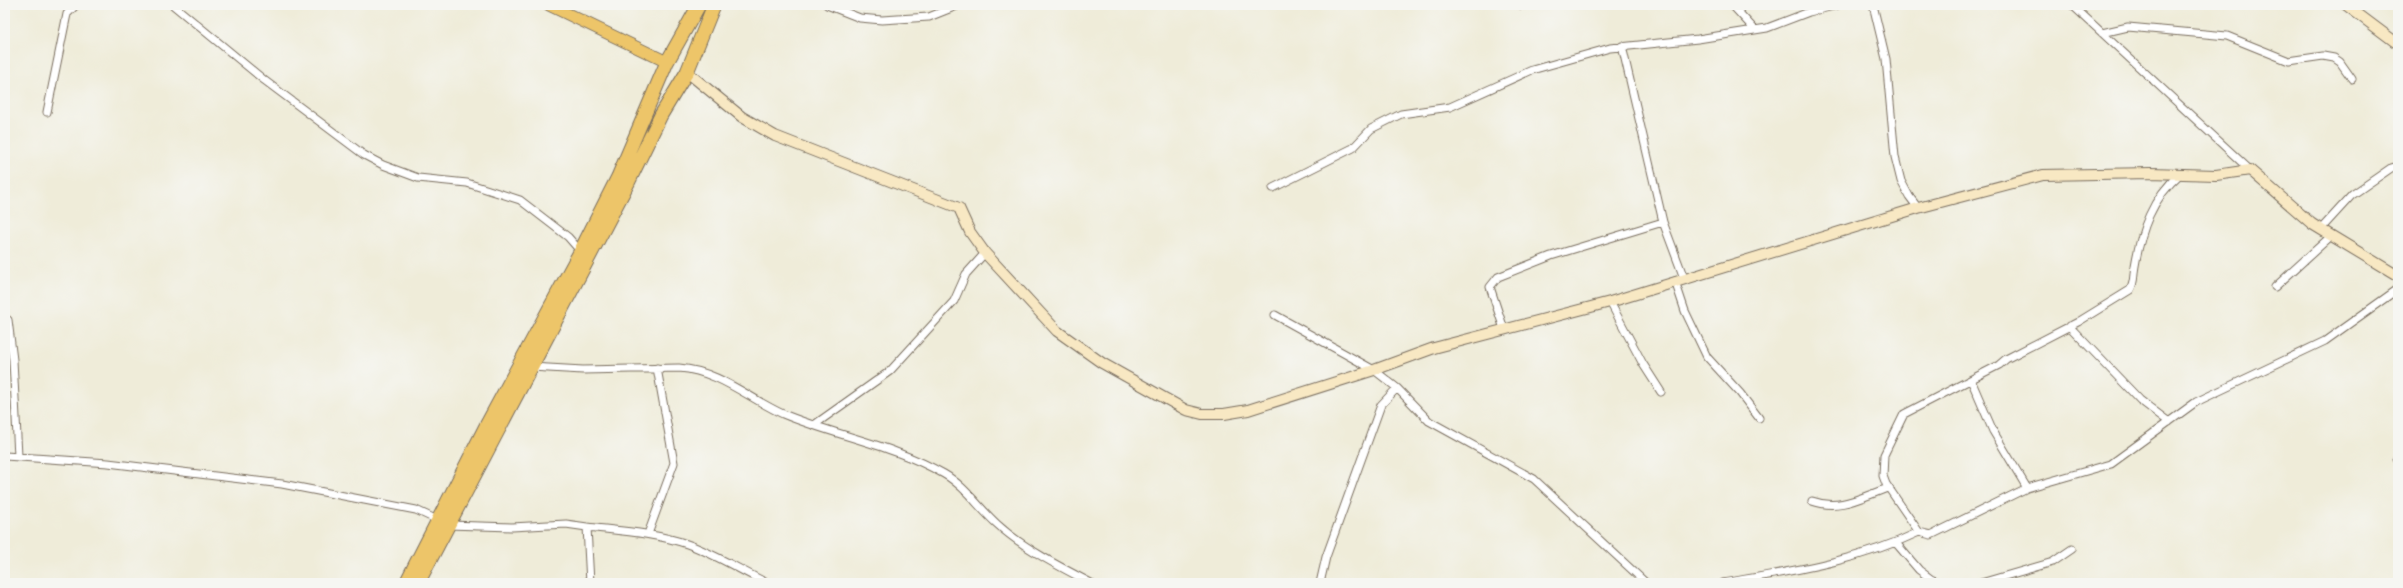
<svg xmlns="http://www.w3.org/2000/svg" width="2403" height="588" viewBox="0 0 2403 588" font-family="Mynerve,sans-serif">
<style>
.lines{fill:none;stroke-linecap:round;stroke-linejoin:round}
.street-casing{stroke:#7a6e5f;stroke-width:9}
.secondary-casing{stroke:#7a6e5f;stroke-width:12}
.primary-casing{stroke:#7a6e5f;stroke-width:13}
.highway-casing{stroke:#7a6e5f;stroke-width:15}
.street{stroke:#fff;stroke-width:7}
.secondary{stroke:#f8e8c3;stroke-width:10}
.primary{stroke:#edc569;stroke-width:11}
.highway{stroke:#edc569;stroke-width:13}
</style>
<rect width="100%" height="100%" fill="#f6f6f2"/>
<filter id="ink" filterUnits="userSpaceOnUse"><feTurbulence type="fractalNoise" baseFrequency=".025" numOctaves="2"/><feDisplacementMap in="SourceGraphic" scale="8" xChannelSelector="R" yChannelSelector="G"/><feConvolveMatrix kernelMatrix="1 2 1 2 8 2 1 2 1" color-interpolation-filters="sRGB"/></filter>
<filter id="wash" filterUnits="userSpaceOnUse"><feTurbulence type="fractalNoise" baseFrequency=".012" numOctaves="4" result="noise"/><feDisplacementMap in="SourceGraphic" scale="16" xChannelSelector="R" yChannelSelector="G"/><feGaussianBlur stdDeviation="0.9" result="paint"/><feColorMatrix in="noise" values="0 0 0 0 0 0 0 0 0 0 0 0 0 0 0 0 0 1.4 0 .05"/><feComposite in="paint" operator="in"/></filter>
<g filter="url(#wash)">
<rect width="100%" height="100%" fill="#efecd9"/>
</g>
<g filter="url(#ink)">
<g class="lines">
<g class="street-casing">
<path id="street" d="M173,5L264,80L364,155L383,165L418,178L467,183L520,200L568,237L582,253
M827,5L860,18L882,20L929,17L959,5
M1521,5H1533
M1732,5L1755,30
M1873,5L1886,59L1895,157L1901,181L1909,196L1918,208
M2072,5L2250,170
M2102,33L2128,27L2227,36L2289,61L2323,56L2334,58L2340,62L2352,79
M1622,46L1663,222L1684,278
M47,112L67,14L76,5
M2180,174C2152,198 2141,230 2135,266C2133,275 2135,282 2130,290L2078,322L2006,359L1999,365L1904,414L1884,455L1883,476L1886,484L1919,532L1931,535L2027,488L2111,464L2196,402L2325,341L2398,289
M1273,188L1353,148L1371,129L1401,114L1450,107L1532,70L1610,48L1698,39L1767,28L1809,12L1838,5
M2320,230L2352,195L2391,168L2398,166
M1675,281L1685,311L1707,357L1740,393L1759,418
M2275,287L2330,237
M1610,302L1643,364L1661,392
M1275,315L1374,370L1397,388L1429,421L1534,479L1646,583
M5,318L8,320L13,360L18,456
M2069,326L2140,400L2169,422
M1504,329L1490,287L1498,277L1551,256L1663,222
M531,367L583,370L679,368C719,371 748,398 783,414C836,436 894,445 944,474C965,486 979,508 997,524C1023,548 1060,567 1091,583
M1971,380L1993,431L2027,488
M814,425L890,371L954,301L966,274L985,253
M5,456L108,463L282,484L416,510L448,525L512,527L566,524L587,527L590,583
M2397,458H2398
M1812,501C1840,511 1861,497 1888,488
M587,527C621,531 655,533 687,544C715,554 740,570 767,583
M648,534L674,463L657,368
M1896,543L1919,570L1931,579L1940,583
M1320,583L1326,557L1381,405L1397,388
M1723,583C1791,571 1856,562 1919,532
M1981,583L2053,562L2072,549"/>
</g>
<g class="secondary-casing">
<path id="secondary" d="M2346,5L2398,44
M687,72L742,117L775,136L959,208L970,232L985,253L1057,331L1102,363L1186,410L1202,414H1224L1248,410L1374,370L1434,348L1610,302L1918,208L2043,175L2151,173L2216,175L2250,170L2312,224L2398,276"/>
</g>
<g class="primary-casing">
<path id="primary" d="M549,5L667,62"/>
</g>
<g class="highway-casing">
<path id="highway" d="M406,583L487,424L580,252L618,177L667,62L699,5
M418,583L628,183L661,115L687,72L714,5"/>
</g>
<use href="#street" class="street"/>
<use href="#secondary" class="secondary"/>
<use href="#primary" class="primary"/>
<use href="#highway" class="highway"/>
</g>
</g>
<rect width="2403" height="588" fill="none" stroke="#f6f6f2" stroke-width="20"/>
</svg>
